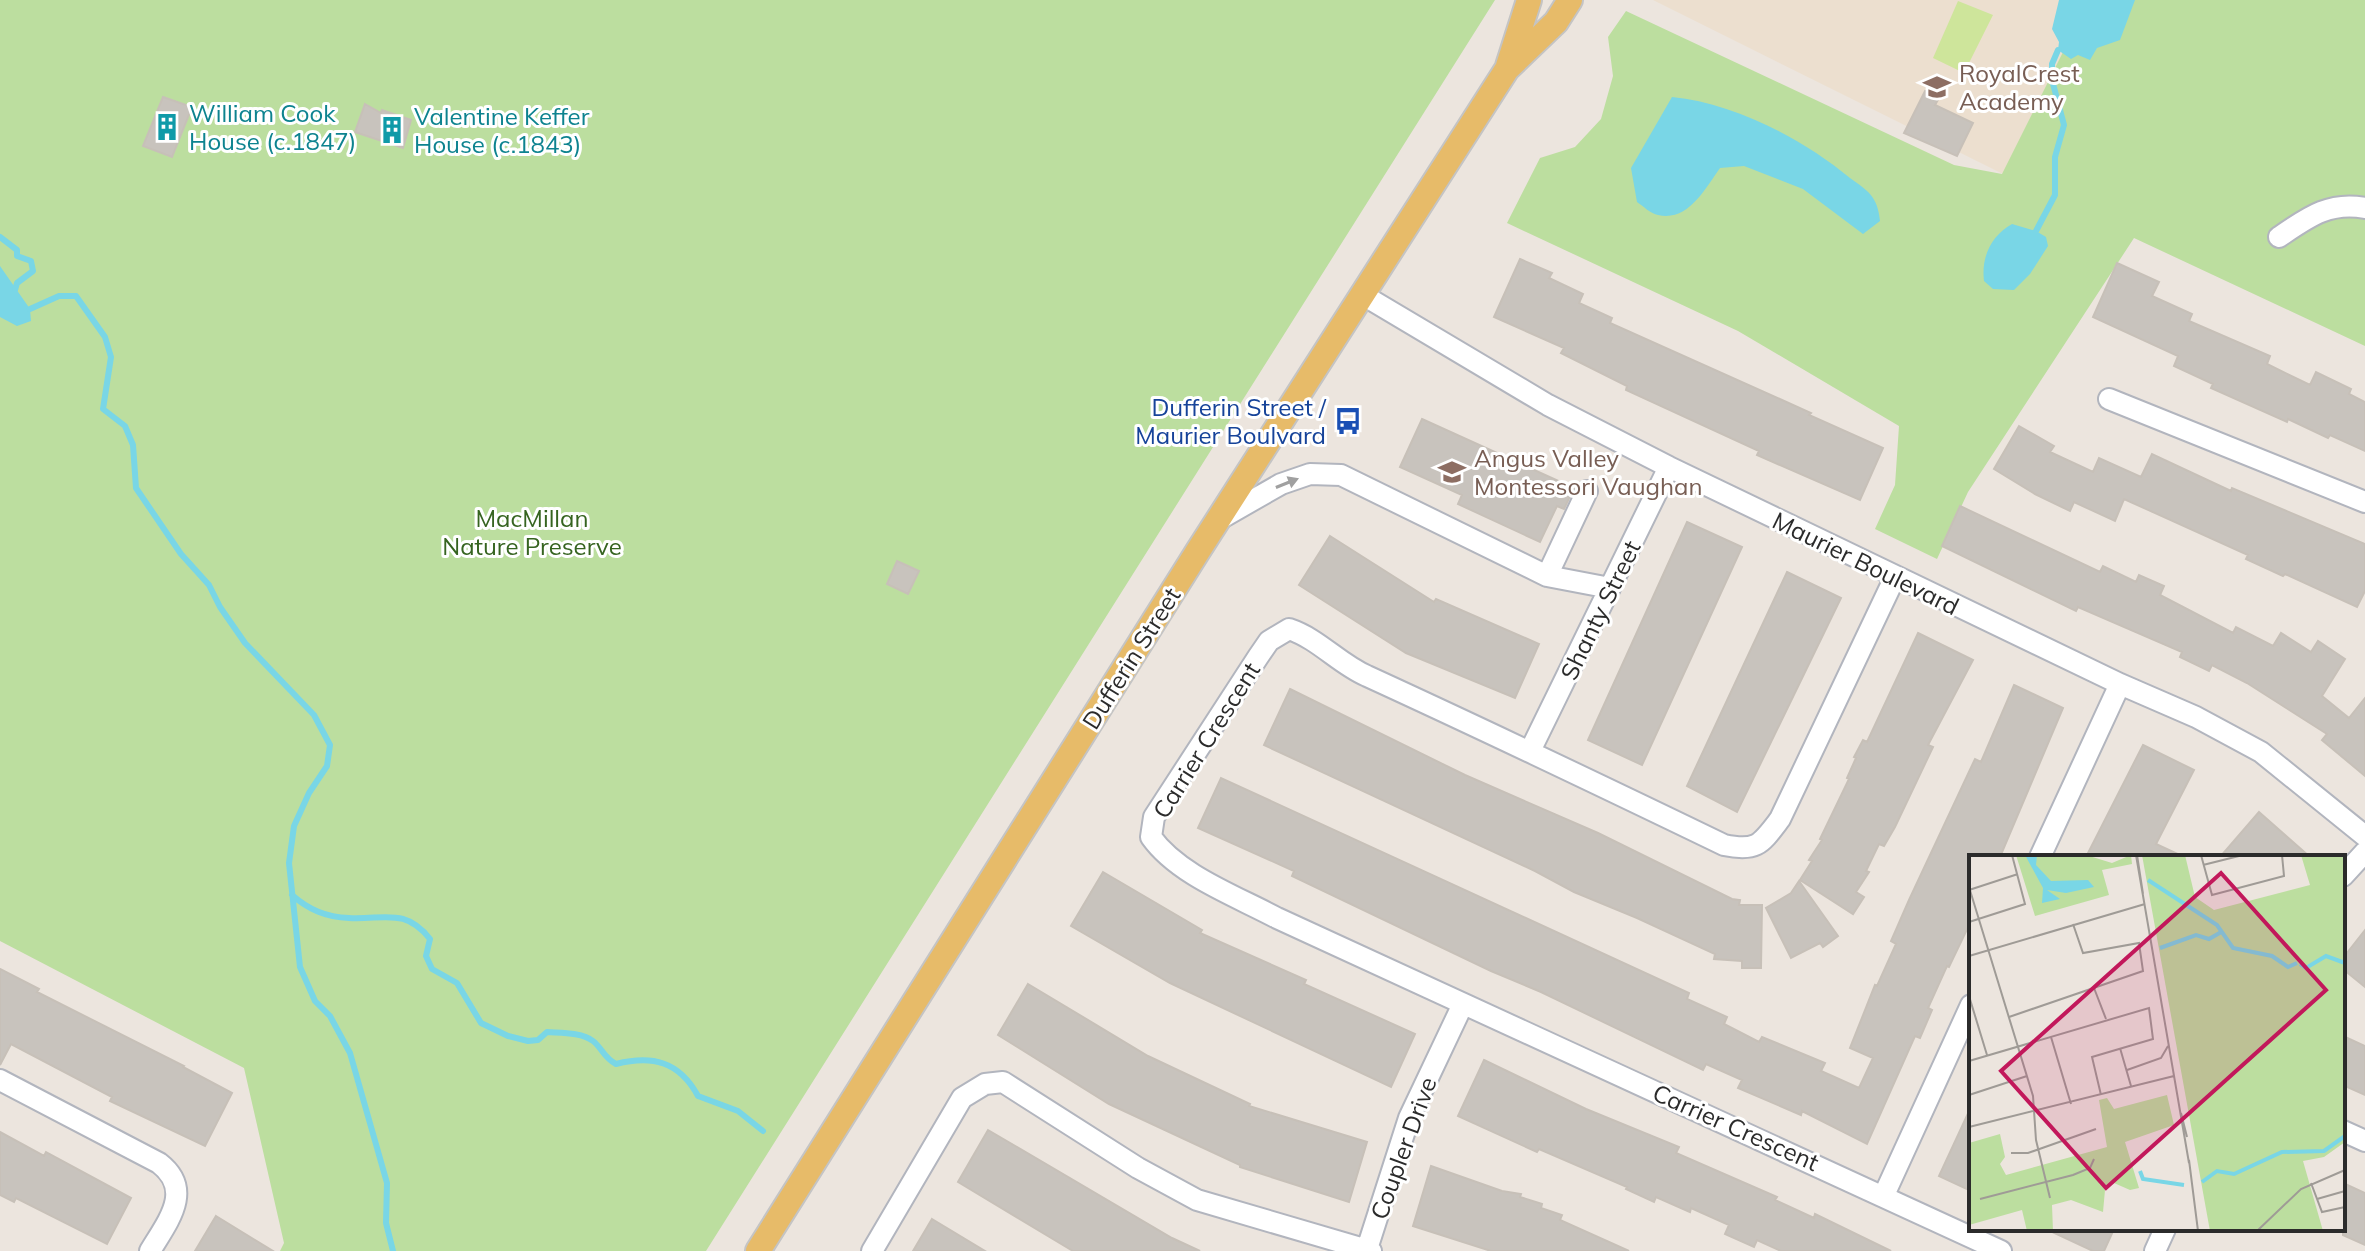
<svg xmlns="http://www.w3.org/2000/svg" width="2365" height="1251" viewBox="0 0 2365 1251" font-family="Mulish,sans-serif">
<style>
.education{fill:#ecdfcf}
.green{fill:#bcde9f}
.pitch{fill:#cee59b}
.water{fill:#79d6e6}
.lines{fill:none;stroke-linecap:round;stroke-linejoin:round}
.stream{stroke:#79d6e6;stroke-width:6}
.building{fill:#c8c3bd;stroke:#c7c0b8;stroke-width:2}
.minor-casing{stroke:#b2b5be;stroke-width:24}
.major-casing{stroke:#c4c4c4;stroke-width:28}
.minor{stroke:#fff;stroke-width:20}
.major{stroke:#e7bb69;stroke-width:24}
.oneway{fill:#a0a0a0}
.labels{text-anchor:middle;dominant-baseline:central;stroke-width:6;stroke-linejoin:round;paint-order:stroke}
.education-label{font-size:24px;fill:#785e54;stroke:#fff;text-anchor:start}
.culture-label{font-size:24px;fill:#0d838f;stroke:#fff;text-anchor:start}
.transit-label{font-size:24px;fill:#164399;stroke:#fff;text-anchor:end}
.park-label{font-size:24px;fill:#366420;stroke:#fff}
.street-label{font-size:24px;fill:#2b2b2b;stroke:#fff}
.inset-river{fill:none;stroke:#79d6e6;stroke-width:4}
.inset-road{fill:none;stroke:#9f9b96;stroke-width:2}
.view{fill:#c2185b;fill-opacity:0.15;stroke:#c2185b;stroke-width:4}
.inset-edge{fill:none;stroke:#2b2b2b;stroke-width:4}
</style>
<rect width="100%" height="100%" fill="#ece5de"/>
<path class="education" d="M1653,0H2089L2003,174Z"/>
<path class="green" d="M0,0H1495L706,1251H280L284,1243L244,1068L0,941Z
M2089,0H2365V346L2134,238L1968,492L1937,559L1875,529L1895,485L1899,426L1738,331L1507,223L1540,158L1575,147L1601,119L1613,76L1608,37L1626,11L1954,165L2002,174Z"/>
<path class="pitch" d="M1958,1L1993,15L1964,73L1933,58Z"/>
<path class="water" d="M2059,0H2135L2120,40L2097,48L2090,60L2078,55L2071,59L2058,50L2059,42L2052,29Z
M1672,97C1734,103 1803,139 1850,178C1858,184 1868,190 1873,198C1878,206 1879,213 1880,221L1863,234L1803,189L1744,166L1720,168C1705,189 1688,222 1658,215C1651,214 1643,206 1637,202L1631,168Z
M2012,224L2036,231L2046,237L2048,246L2030,274L2014,290L1993,289L1984,281C1981,257 1991,236 2012,224Z
M0,266L30,309L31,321L17,326L0,317Z"/>
<g class="lines">
<path class="stream" d="M2036,231L2055,195V157L2064,125L2052,80V64L2058,50
M0,237L17,250V256L31,261L33,271L17,283L15,290
M30,309L59,296H76L105,337L111,357L103,409L125,426L133,445L136,488L181,554L209,585L220,607L245,643L314,715L330,745L327,766L309,793L294,826L289,863L300,967L315,1001L330,1016L350,1053L387,1183L386,1223L393,1251
M292,895C309,910 326,917 349,918C384,920 405,907 430,939L426,956L432,969L457,983L481,1023L508,1036L528,1041L538,1040L547,1032C560,1033 582,1032 593,1041C602,1048 604,1058 616,1064C652,1055 679,1061 698,1096L738,1111L763,1131"/>
</g>
<path class="building" d="M1925,91L1939,98L1935,105L1973,123L1957,156L1904,133Z
M163,97L192,107L172,157L143,146Z
M365,104L381,113L382,110L411,120L403,148L355,132Z
M1520,259L1552,273L1549,278L1583,294L1579,303L1612,318L1610,323L1782,400L1811,413L1809,415L1883,448L1860,500L1757,455L1759,451L1626,390L1627,386L1561,353L1564,348L1494,317Z
M2117,263L2159,282L2152,296L2192,314L2189,321L2270,356L2267,364L2310,385L2316,372L2351,389L2349,394L2365,402V451L2330,435L2328,438L2288,419L2287,422L2211,388L2213,384L2174,366L2178,356L2093,317Z
M1422,419L1574,488L1564,509L1557,506L1540,542L1458,504L1462,495L1400,467Z
M2019,426L2054,446L2050,452L2093,472L2099,458L2141,477L2152,454L2231,491L2232,488L2365,544V591L2357,607L2285,574L2283,576L2246,559L2248,555L2124,499L2115,521L2074,502L2070,511L2035,494L1994,469Z
M1960,506L2100,572L2103,566L2136,582L2139,575L2164,586L2160,595L2233,633L2236,627L2273,646L2281,633L2311,652L2318,641L2345,659L2322,696L2349,718L2365,698V776L2322,740L2327,734L2247,683L2212,665L2209,671L2180,657L2182,652L2078,607L2076,611L1942,546Z
M1687,522L1742,547L1642,765L1588,740Z
M1330,536L1434,602L1436,599L1539,644L1515,698L1406,653L1299,585Z
M897,561L919,571L908,594L887,584Z
M1787,572L1841,598L1737,812L1687,786Z
M1918,633L1973,660L1928,745L1933,747L1895,827L1884,846L1879,844L1866,871L1869,872L1856,892L1864,897L1853,914L1800,880L1812,861L1809,860L1822,840L1820,839L1849,779L1847,778L1856,758L1854,757L1863,740L1867,742Z
M2014,685L2063,708L2000,857H1971V921L1949,967L1947,966L1928,1008L1932,1010L1920,1038L1915,1036L1867,1144L1802,1111L1801,1115L1738,1088L1742,1080L1706,1064L1703,1070L1541,992L1491,971L1292,876L1294,871L1198,828L1221,778L1689,993L1687,999L1727,1017L1724,1024L1759,1042L1762,1037L1825,1063L1821,1071L1859,1088L1873,1058L1850,1048L1875,985L1877,986L1896,944L1891,941L1909,900L1975,759L1981,762Z
M1290,689L1465,775L1598,833L1732,899L1740,900L1739,905H1762L1761,968H1742V961L1714,959L1715,954L1637,918L1574,892L1535,871L1264,745Z
M2143,745L2194,770L2156,844L2184,857H2086Z
M2259,812L2310,857H2220Z
M1103,872L1202,930L1200,933L1306,980L1304,984L1415,1034L1391,1087L1170,983L1071,926Z
M1799,881L1838,936L1823,947L1820,943L1791,958L1766,908L1791,893Z
M2365,930V987L2343,969V958Z
M0,969L39,989L37,992L184,1066L183,1067L232,1093L205,1146L110,1101L112,1097L11,1044L0,1065Z
M1028,984L1148,1056L1250,1104L1249,1106L1367,1142L1349,1202L1240,1167V1165L1109,1104L998,1035Z
M2343,1036L2365,1046V1095L2343,1085Z
M1484,1060L1586,1109L1679,1147L1676,1153L1777,1197L1775,1200L1814,1218L1815,1214L1891,1251H1781L1757,1240L1754,1247L1725,1234L1729,1225L1691,1208L1690,1212L1656,1197L1654,1202L1626,1189L1627,1187L1539,1149L1537,1152L1458,1116Z
M1971,1107V1191L1939,1176Z
M988,1130L1172,1238L1200,1251H1073L958,1182Z
M0,1132L44,1156L46,1152L131,1198L107,1244L16,1198L14,1202L0,1195Z
M1431,1166L1502,1191L1521,1194L1520,1197L1542,1204L1541,1208L1562,1215L1560,1220L1629,1251H1491L1413,1226Z
M2343,1183L2365,1193V1245L2343,1235Z
M216,1216L273,1251H195Z
M932,1219L985,1251H913Z
M2046,1229H2114L2104,1251H2093Z"/>
<g class="lines">
<g class="minor-casing">
<path id="minor" d="M2279,237C2307,218 2329,201 2365,208
M1363,295L1548,405L1669,467L2120,684L2196,717L2261,752L2365,836
M2109,399L2365,502
M1218,520L1281,484L1310,474L1341,475L1547,576L1610,588
M1547,576L1587,491
M1895,577L1780,819C1761,844 1757,852 1724,845C1606,788 1487,731 1367,676C1339,664 1319,639 1289,629L1269,641L1258,657L1154,817L1151,837C1178,875 1236,896 1277,918L2001,1251
M1530,751L1669,467
M2040,857L2120,684
M2343,876L2365,852
M0,1080L159,1163C194,1190 168,1221 150,1251
M2343,1131L2365,1141
M1884,1195L1971,1005
M1367,1249L1409,1118L1463,1004
M872,1251L962,1098L985,1084L1003,1082L1138,1168L1197,1200L1371,1251
M2155,1251L2165,1229"/>
</g>
<g class="major-casing">
<path id="major" d="M1508,66L1529,0
M758,1251L1198,551L1507,69L1556,22L1570,0"/>
</g>
<use href="#minor" class="minor"/>
<use href="#major" class="major"/>
</g>
<defs><path id="oneway-solid" d="M-6-.8H1V-3.2L6.5 0L1 3.2V.8H-6Z" transform="scale(2)"/></defs>
<use class="oneway" href="#oneway-solid" transform="translate(1287 483) rotate(-22)"/>
<defs>
<g id="school-bare" transform="scale(2.16)"><path d="M0-5L7-2L0 1L-7-2ZM-4 1L0 2.5L4 1V4Q0 6-4 4Z" fill="#8d6e63" stroke="#fff" stroke-width="2.5" paint-order="stroke"/></g>
<g id="building-bare" transform="scale(2.16)"><path d="M-4-6H4V6H1V3H-1V6H-4ZM-2.5-4.3h1.7v1.8h-1.7ZM.8-4.3h1.7v1.8H.8ZM-2.5-1h1.7V.8h-1.7ZM.8-1h1.7V.8H.8Z" fill="#0f9aa8" stroke="#fff" stroke-width="2.5" paint-order="stroke"/></g>
<g id="bus-bare" transform="scale(2.16)"><path d="M-5-6H5V4H4V6H2V4H-2V6H-4V4H-5ZM-3.5-4V0h7V-4ZM-3.5 1.2v1.5H-2V1.2ZM2 1.2v1.5H3.5V1.2Z" fill="#1a4fb4" stroke="#fff" stroke-width="2.5" paint-order="stroke"/></g>
</defs>
<g fill-rule="evenodd">
<use href="#school-bare" x="1937" y="87"/>
<use href="#building-bare" x="167" y="127"/>
<use href="#building-bare" x="392" y="130"/>
<use href="#bus-bare" x="1348" y="421"/>
<use href="#school-bare" x="1452" y="472"/>
</g>
<g class="labels">
<g class="education-label">
<text x="1959" y="73">RoyalCrest<tspan x="1959" dy="28">Academy</tspan></text>
<text x="1474" y="458">Angus Valley<tspan x="1474" dy="28">Montessori Vaughan</tspan></text>
</g>
<g class="culture-label">
<text x="189" y="113">William Cook<tspan x="189" dy="28">House (c.1847)</tspan></text>
<text x="414" y="116">Valentine Keffer<tspan x="414" dy="28">House (c.1843)</tspan></text>
</g>
<g class="transit-label">
<text x="1326" y="407">Dufferin Street /<tspan x="1326" dy="28">Maurier Boulvard</tspan></text>
</g>
<g class="park-label">
<text x="532" y="518">MacMillan<tspan x="532" dy="28">Nature Preserve</tspan></text>
</g>
<g class="street-label">
<text transform="translate(1866 563) rotate(26)">Maurier Boulevard</text>
<text transform="translate(1600 610) rotate(-64)">Shanty Street</text>
<text transform="translate(1131 658) rotate(-58)">Dufferin Street</text>
<text transform="translate(1206 740) rotate(-58)">Carrier Crescent</text>
<text transform="translate(1736 1127) rotate(24)">Carrier Crescent</text>
<text transform="translate(1403 1148) rotate(-70)">Coupler Drive</text>
</g>
</g>
<g transform="translate(1969 855)">
<rect width="376" height="376" fill="#ece5de"/>
<path d="M47,0H117L143,8L162,0L163,9L133,15L140,40L66,61ZM173,0H216L226,42L245,55L341,30L332,0H376V287L355,302L334,306L354,376H241ZM198,240L205,270L156,287L170,333L161,335L145,328L136,335L134,357L102,345L83,350L84,376H58L53,355L0,370V288L31,279L36,302L31,309L37,320L138,292L130,245L138,243L145,254Z" fill="#bcde9f"/>
<path d="M56,0H68L67,10L82,26L119,25L125,32L97,38L78,35L91,44L73,48L74,33Z" fill="#79d6e6"/>
<path class="inset-river" d="M179,25L248,70L264,93L303,101L319,112L328,108M191,93L227,80L240,84L254,76M331,109L337,113L357,101L376,108M171,316L174,324L215,330M233,327L248,316L265,319L313,297L355,296L376,281"/>
<path class="inset-road" d="M167,0L220,308M168,0L174,39M232,0L243,40L315,21L313,0M234,10L274,0M0,32L64,241L67,285L81,343M0,35L49,19M0,67L56,49L43,0M0,101L176,49M125,133L137,164M0,141L18,200M40,162L174,116L170,88L114,98L104,69M82,182L102,249M151,193L162,231M0,206L180,153L184,184L123,202L132,240M158,215L192,203L199,191M0,240L58,221M212,258L218,282M0,272L205,221M42,298H59L127,274M220,305L229,376M342,328L353,357L376,352M11,344L104,320L121,313L125,304M348,344L376,336M288,376L332,334L376,315"/>
<path class="view" d="M252,18L357,135L137,333L32,216Z"/>
<rect width="376" height="376" class="inset-edge"/>
</g>
</svg>
